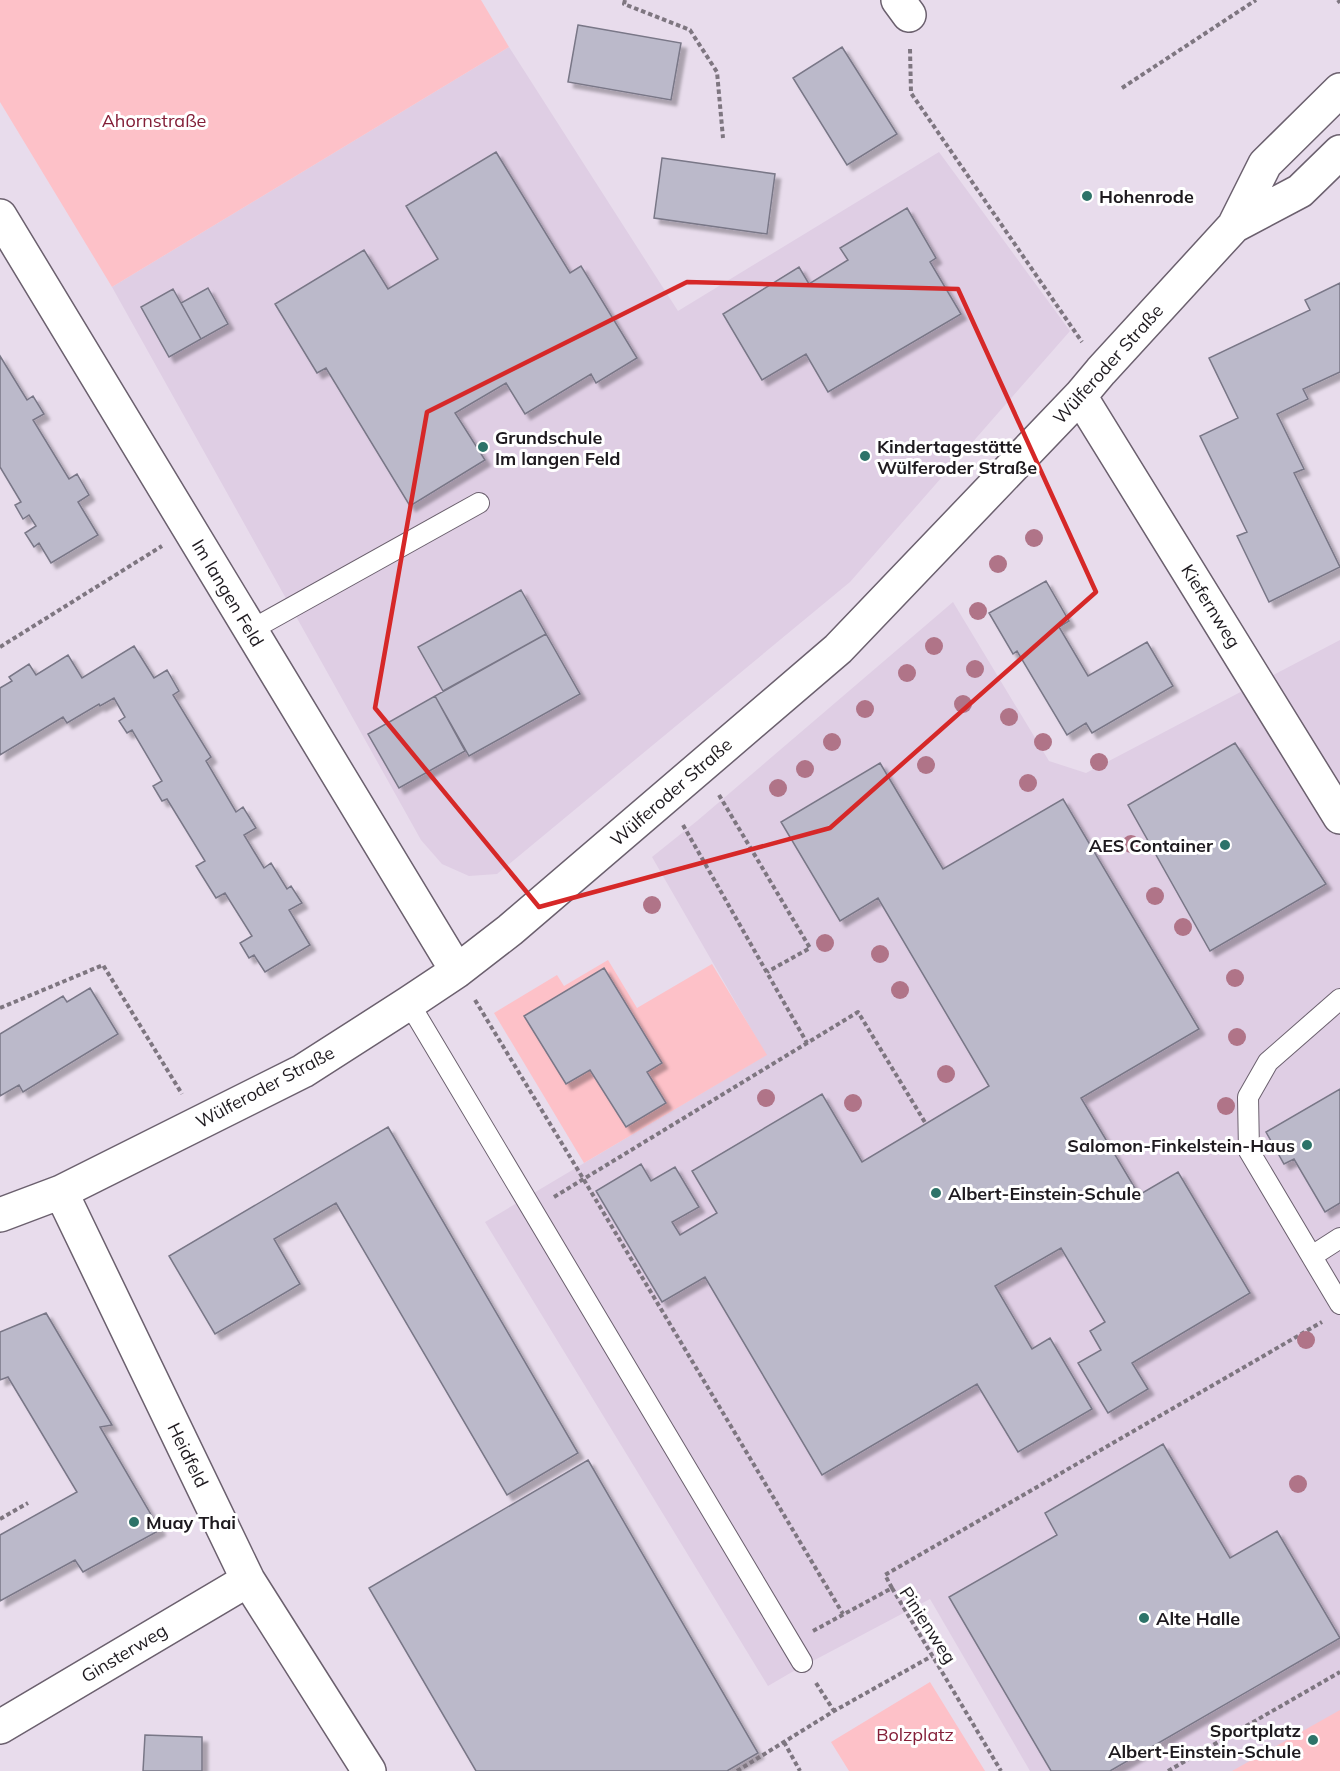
<svg xmlns="http://www.w3.org/2000/svg" width="1340" height="1771" viewBox="0 0 1340 1771" font-family="Mulish,sans-serif">
<style>
.built{fill:#dfcee4}
.green{fill:#fdc1c8}
.building{fill:#bbb9ca;stroke:#797787;stroke-width:1.5;filter:url(#shadow)}
.lines{fill:none;stroke-linecap:round;stroke-linejoin:round}
.lane-casing{stroke:#6b606e;stroke-width:22}
.street-casing{stroke:#6b606e;stroke-width:36}
.path{stroke:#7e7680;stroke-width:4;stroke-dasharray:4.5 3;stroke-linecap:butt}
.lane{stroke:#fff;stroke-width:20}
.street{stroke:#fff;stroke-width:33}
.tree{fill:#b07488}
.marked{fill:none;stroke:#d62828;stroke-width:4.5;stroke-linejoin:round}
.poi-dot{fill:#2d7369;stroke:#fff;stroke-width:2}
.labels{text-anchor:middle;dominant-baseline:central;stroke-width:6;stroke-linejoin:round;paint-order:stroke}
.park-label{font-size:18px;fill:#831e37;stroke:#fff}
.poi-label{font-size:18px;font-weight:bold;fill:#1e1a1f;stroke:#fff;text-anchor:start}
.street-label{font-size:18px;fill:#1e1a1f;stroke:#fff}
</style>
<defs>
<filter id="shadow"><feDropShadow dx="5.5" dy="5.5" stdDeviation="1.5" flood-color="#0004"/></filter>
</defs>
<rect width="100%" height="100%" fill="#e8dcec"/>
<path class="built" d="M509,47L678,311L939,152L1070,331L850,582L497,874L469,876L442,864L421,840L112,287Z
M953,602L1049,761L1086,773L1340,640V1771H1030L930,1599L792,1672L768,1686L485,1222L766,1055L652,857L697,821Z"/>
<path class="green" d="M0,0H481L509,47L112,287L0,102Z
M608,960L637,1008L712,964L767,1055L584,1163L494,1013L557,975L564,986Z
M930,1682L985,1771H849L831,1742Z
M1340,1710V1771H1232Z"/>
<path class="building" d="M578,25L681,43L671,100L568,82Z
M842,47L897,134L847,165L793,78Z
M496,152L570,273L581,266L637,358L596,383L591,374L525,414L506,383L455,413L485,460L410,506L326,368L317,373L275,304L364,250L388,289L438,259L406,206Z
M662,158L775,174L767,234L654,218Z
M907,208L936,258L930,262L961,314L828,392L806,354L762,380L723,314L799,267L809,284L848,260L840,248Z
M1340,283V372L1303,389L1308,399L1277,414L1304,469L1294,473L1340,567L1269,602L1237,536L1247,532L1200,436L1238,418L1209,358L1310,310L1305,300Z
M208,288L228,324L201,339L181,303Z
M173,289L201,339L169,357L141,307Z
M0,356L27,400L33,396L44,414L33,420L69,479L77,474L89,495L78,502L98,535L51,563L39,543L34,547L25,533L36,526L29,515L23,519L15,505L21,502L0,467Z
M1046,581L1069,621L1059,627L1088,676L1147,642L1173,686L1092,733L1086,723L1067,735L1017,651L1013,654L989,613Z
M521,590L546,634L443,691L418,647Z
M546,634L580,694L469,756L435,696Z
M134,646L154,678L167,670L179,691L173,695L211,757L206,761L236,812L243,807L256,828L244,835L264,868L271,863L287,889L291,886L302,903L289,910L310,945L265,972L254,955L249,958L240,943L252,936L225,893L216,898L196,866L205,861L167,799L162,801L153,786L162,781L132,730L127,733L119,721L125,717L114,698L100,706L99,704L67,723L63,717L0,755V688L12,681L9,677L29,664L36,675L68,655L82,678Z
M435,696L465,751L399,788L368,734Z
M1235,743L1326,884L1210,951L1128,805Z
M880,763L943,869L1063,799L1199,1029L1081,1098L1139,1195L1178,1172L1250,1293L1132,1363L1148,1389L1108,1413L1078,1363L1101,1350L1090,1331L1105,1322L1061,1248L995,1286L1032,1349L1050,1338L1092,1409L1018,1452L977,1384L822,1475L705,1277L662,1302L596,1191L641,1164L651,1181L675,1167L699,1207L672,1222L680,1235L717,1213L692,1171L822,1094L862,1162L989,1086L878,898L840,921L781,822Z
M604,968L662,1063L647,1072L666,1103L626,1127L590,1070L566,1084L524,1016Z
M90,988L118,1034L23,1092L19,1085L0,1096V1034L63,996L67,1002Z
M1340,1089V1203L1325,1212L1294,1159L1284,1164L1266,1132Z
M388,1127L578,1453L507,1495L336,1203L274,1239L300,1284L215,1334L169,1256Z
M46,1313L112,1425L100,1427L160,1530L83,1572L75,1560L0,1601V1535L77,1492L8,1377L0,1380V1332Z
M1163,1444L1230,1558L1277,1531L1340,1638L1110,1771H1051L949,1597L1057,1535L1045,1513Z
M588,1460L758,1753L727,1771H476L369,1588Z
M145,1735L202,1737V1771H143Z"/>
<g class="lines">
<g class="lane-casing">
<path id="lane" d="M251,630L479,503
M1340,999L1268,1062L1248,1097L1249,1151L1340,1304
M409,1003L802,1662
M1312,1256L1340,1238"/>
</g>
<g class="street-casing">
<path id="street" d="M898,0L909,15
M0,216L457,971
M1234,226L1300,191L1340,152
M1080,396L1340,817
M61,1192L248,1580L369,1771
M0,1215L61,1192L303,1071L409,1003L457,971L510,930L838,649L1080,396L1101,371L1234,226L1265,164L1340,90
M0,1727L248,1580"/>
</g>
<path class="path" d="M625,0L624,4L690,30L717,72L723,138
M1338,0L1340,3
M910,49L911,93L1082,342
M1122,88L1256,0
M0,647L162,546
M719,795L810,948L767,972
M683,825L807,1043
M475,1000L584,1180L843,1614
M0,1008L103,965L182,1094
M554,1197L858,1012L926,1124
M0,1519L28,1503
M892,1588L1001,1771
M813,1631L892,1588L885,1575L1322,1322
M816,1683L834,1711
M784,1742L800,1771
M737,1771L834,1711L932,1656
M1168,1771L1340,1672"/>
<use href="#lane" class="lane"/>
<use href="#street" class="street"/>
</g>
<g class="tree">
<circle cx="1034" cy="538" r="9"/>
<circle cx="998" cy="564" r="9"/>
<circle cx="978" cy="611" r="9"/>
<circle cx="934" cy="646" r="9"/>
<circle cx="975" cy="669" r="9"/>
<circle cx="907" cy="673" r="9"/>
<circle cx="963" cy="704" r="9"/>
<circle cx="865" cy="709" r="9"/>
<circle cx="1009" cy="717" r="9"/>
<circle cx="832" cy="742" r="9"/>
<circle cx="1043" cy="742" r="9"/>
<circle cx="1099" cy="762" r="9"/>
<circle cx="926" cy="765" r="9"/>
<circle cx="805" cy="769" r="9"/>
<circle cx="1028" cy="783" r="9"/>
<circle cx="778" cy="788" r="9"/>
<circle cx="1131" cy="844" r="9"/>
<circle cx="1155" cy="896" r="9"/>
<circle cx="652" cy="905" r="9"/>
<circle cx="1183" cy="927" r="9"/>
<circle cx="825" cy="943" r="9"/>
<circle cx="880" cy="954" r="9"/>
<circle cx="1235" cy="978" r="9"/>
<circle cx="900" cy="990" r="9"/>
<circle cx="1237" cy="1037" r="9"/>
<circle cx="946" cy="1074" r="9"/>
<circle cx="766" cy="1098" r="9"/>
<circle cx="853" cy="1103" r="9"/>
<circle cx="1226" cy="1106" r="9"/>
<circle cx="1306" cy="1340" r="9"/>
<circle cx="1298" cy="1484" r="9"/>
</g>
<path class="marked" d="M687,282L958,289L1096,592L830,828L539,907L375,708L427,412Z"/>
<g class="poi-dot">
<circle cx="1087" cy="196" r="6"/>
<circle cx="483" cy="447" r="6"/>
<circle cx="865" cy="456" r="6"/>
<circle cx="1225" cy="845" r="6"/>
<circle cx="1307" cy="1145" r="6"/>
<circle cx="936" cy="1193" r="6"/>
<circle cx="134" cy="1522" r="6"/>
<circle cx="1144" cy="1618" r="6"/>
<circle cx="1313" cy="1740" r="6"/>
</g>
<g class="labels">
<g class="park-label">
<text x="154" y="120">Ahornstraße</text>
<text x="915" y="1734">Bolzplatz</text>
</g>
<g class="poi-label">
<text x="1099" y="196">Hohenrode</text>
<text x="495" y="437">Grundschule<tspan x="495" dy="21">Im langen Feld</tspan></text>
<text x="877" y="446">Kindertagestätte<tspan x="877" dy="21">Wülferoder Straße</tspan></text>
<text x="1213" y="845" text-anchor="end">AES Container</text>
<text x="1295" y="1145" text-anchor="end">Salomon-Finkelstein-Haus</text>
<text x="948" y="1193">Albert-Einstein-Schule</text>
<text x="146" y="1522">Muay Thai</text>
<text x="1156" y="1618">Alte Halle</text>
<text x="1301" y="1730" text-anchor="end">Sportplatz<tspan x="1301" dy="21">Albert-Einstein-Schule</tspan></text>
</g>
<g class="street-label">
<text transform="translate(1108 364) rotate(-48)">Wülferoder Straße</text>
<text transform="translate(228 593) rotate(59)">Im langen Feld</text>
<text transform="translate(1211 606) rotate(58)">Kiefernweg</text>
<text transform="translate(671 792) rotate(-41)">Wülferoder Straße</text>
<text transform="translate(265 1087) rotate(-28)">Wülferoder Straße</text>
<text transform="translate(188 1455) rotate(64)">Heidfeld</text>
<text transform="translate(928 1625) rotate(57)">Pinienweg</text>
<text transform="translate(124 1653) rotate(-31)">Ginsterweg</text>
</g>
</g>
</svg>
